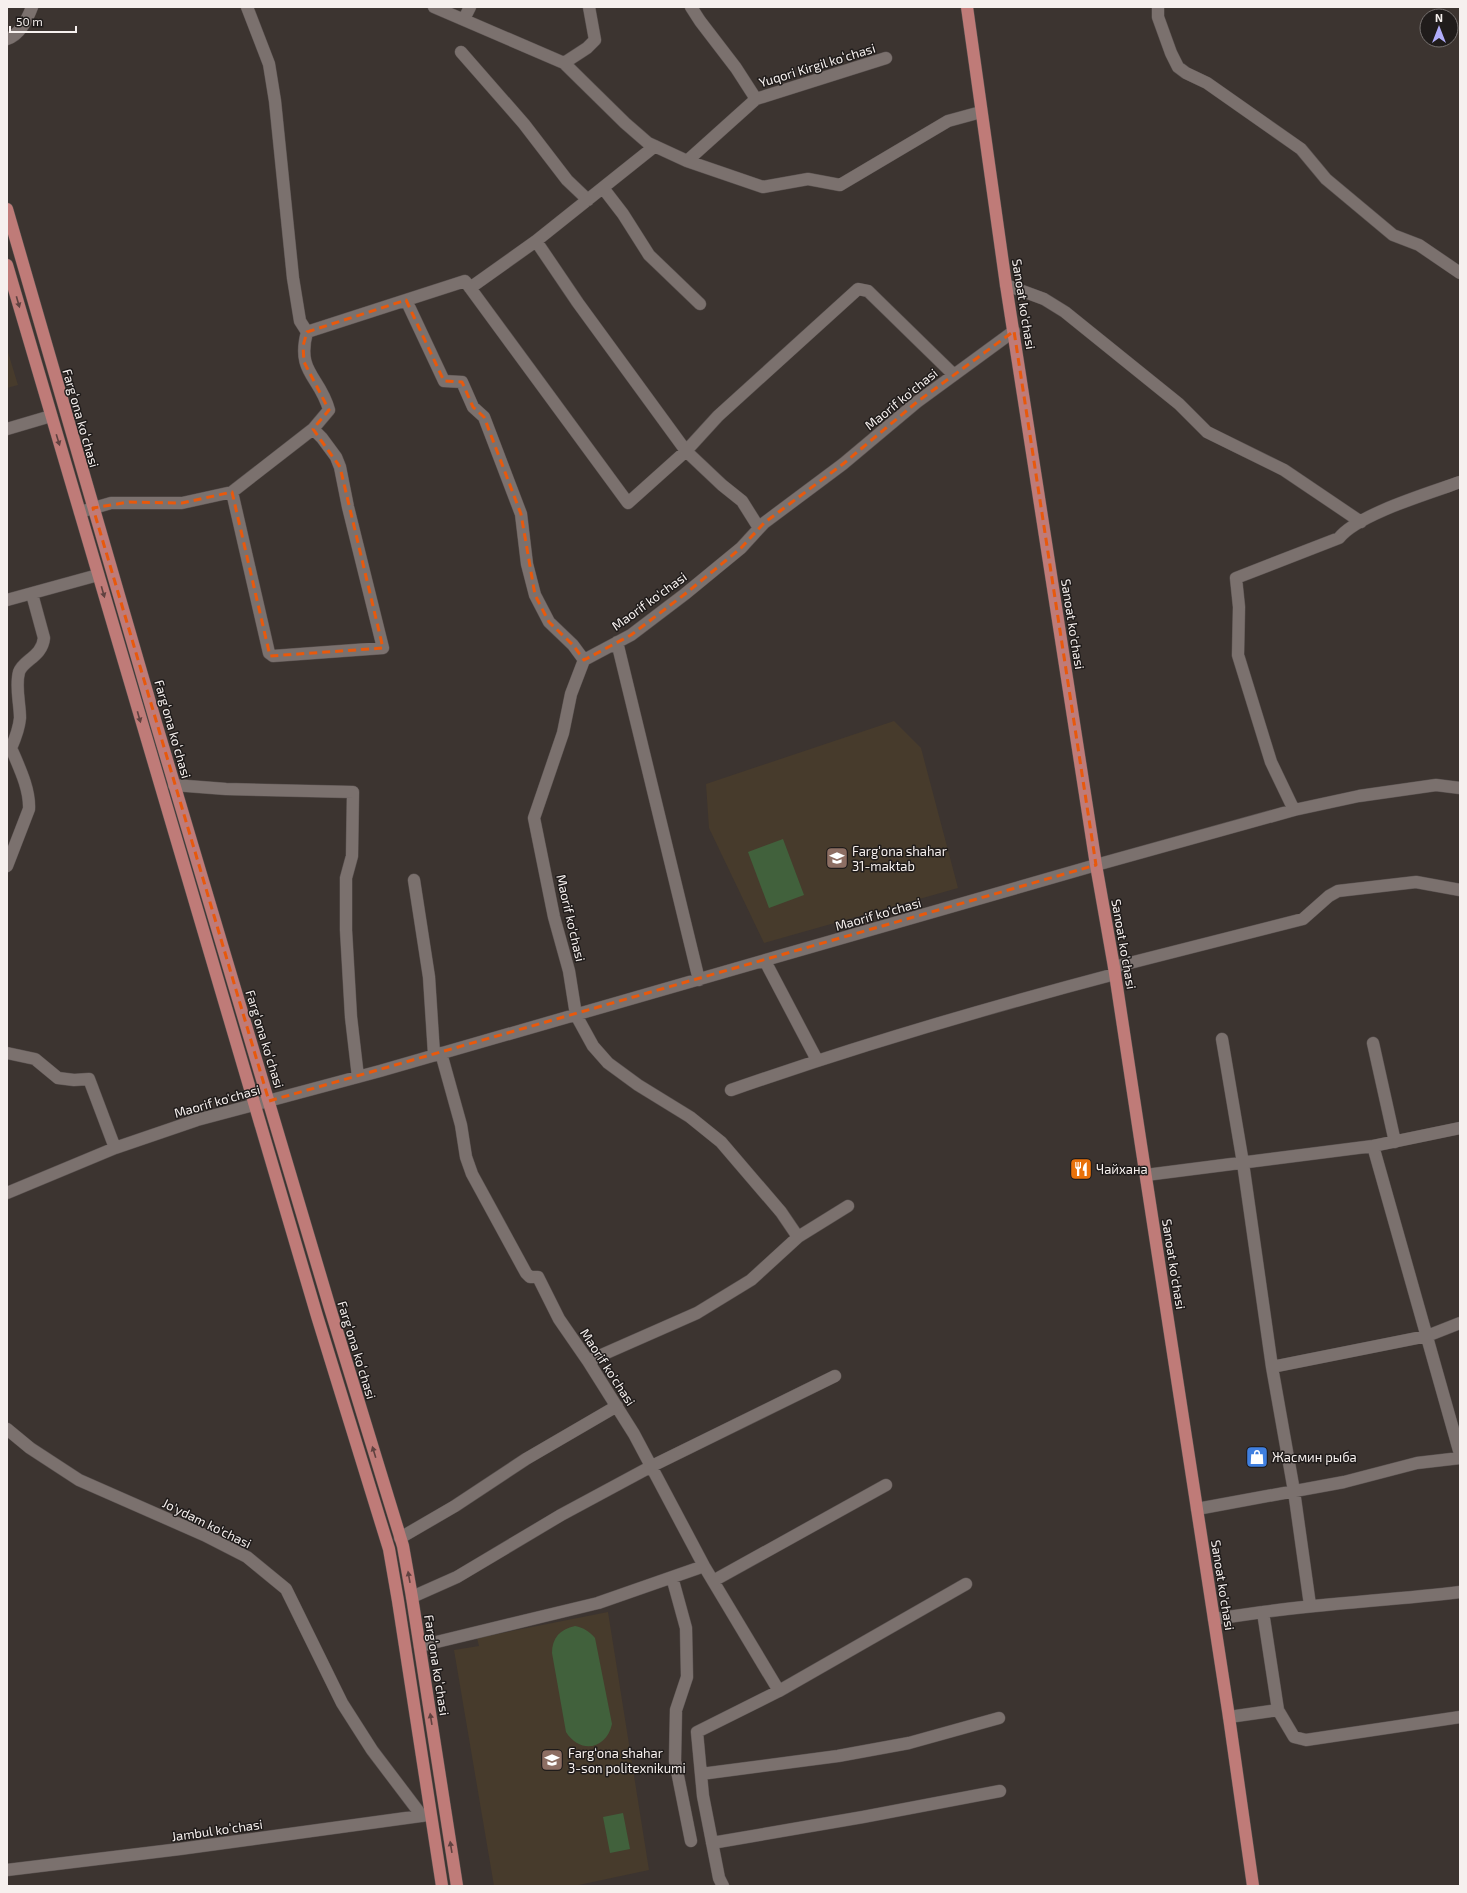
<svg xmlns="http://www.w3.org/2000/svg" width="1467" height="1893" viewBox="0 0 1467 1893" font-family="'Exo 2',sans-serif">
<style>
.education{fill:#473b2c}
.green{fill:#41613c}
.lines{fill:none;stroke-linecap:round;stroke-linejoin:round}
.minor-casing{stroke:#5a5250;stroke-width:13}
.major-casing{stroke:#5a5250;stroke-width:13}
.minor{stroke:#7b716e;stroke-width:12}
.major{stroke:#bf7b78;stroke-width:12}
.oneway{fill:#604240}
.marked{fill:none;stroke:#e8590c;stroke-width:3;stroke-dasharray:8 5;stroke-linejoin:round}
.labels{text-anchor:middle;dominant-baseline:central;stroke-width:3;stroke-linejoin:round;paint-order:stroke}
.street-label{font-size:13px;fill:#f6f0ee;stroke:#201c1b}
.poi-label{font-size:13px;fill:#f6f0ee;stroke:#201c1b;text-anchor:start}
</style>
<rect width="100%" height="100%" fill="#3c3430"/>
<path class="education" d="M7,349L18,385L7,388Z
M894,721L921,748L958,888L764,943L709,828L706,784Z
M608,1612L649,1870L574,1886H494L454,1650L479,1646L477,1638Z"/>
<path class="green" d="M783,839L804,895L769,908L748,852Z
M575,1626C584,1628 589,1631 595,1638L612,1724C606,1750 580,1754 566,1732L552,1653C552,1638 560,1629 575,1626Z
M623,1813L630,1849L610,1853L603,1817Z"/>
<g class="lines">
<g class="minor-casing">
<path id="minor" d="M247,7L269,64L275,101L293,278L300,321L307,332
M434,7L564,63
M589,7L595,40L587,48L564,63L625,123L648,143L687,161L763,187L808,179L840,185L948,121L981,112
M691,7L700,21L736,68L756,99
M1158,7V17L1171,53L1178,67L1186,73L1207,83L1301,149L1326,179L1393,235L1419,245L1460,273
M464,19L470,7
M7,39C20,35 27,20 32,7
M461,52L524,124L567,180L588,200
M687,161L756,99L886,58
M603,188L623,214L649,255L700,304
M536,241L655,146
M1006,285L1044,299L1065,312L1179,404L1207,432L1284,470L1361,522
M470,288L536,241L578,303L686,451L722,485L742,501L759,528
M406,300L444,381L462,382L473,407L484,417L521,514L527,564L535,595L549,622L573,645L584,660
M7,429L51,416
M313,429L329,410C320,376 296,373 307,332L465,281L628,503L686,451L718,416L858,289L868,291L954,375
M80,512L111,503H182L232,492L313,429L322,438L336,457L340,467L348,507L383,648L273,656L269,653L232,492
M7,600L98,575
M617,642L699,980
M7,747L11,748C19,767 30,789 29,809L7,866
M11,748C15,739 19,729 20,718C20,703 15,687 19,672C23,660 42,657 44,638L32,594
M174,785L226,789L353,792L352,856L346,878V930L351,1017L358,1077
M1294,810L1271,762L1238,655L1239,607L1236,578L1339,538C1358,514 1430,493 1460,482
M414,880L429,977L434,1054
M765,961L817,1060
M1114,967L1303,919L1329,896L1338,891L1416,882L1460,890
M1222,1039L1243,1163L1272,1367L1294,1491L1310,1605
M1373,1043L1395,1142
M7,1053L35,1059L58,1078L74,1080L89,1079L115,1148
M441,1053L461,1125L466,1157L472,1174L526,1273L530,1277H538L559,1319L588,1361L634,1434L704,1566L779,1691
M731,1090C857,1046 986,1008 1115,974
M1373,1146L1460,1454
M1146,1175L1373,1146L1460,1128
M7,1193L115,1148L197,1120L380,1071L1096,865L1294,810L1359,796L1436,785L1460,788
M798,1237L781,1212L721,1142L690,1117L638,1085L608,1063L593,1046L576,1015L569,971L554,917L534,818L563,733L571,694L584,660L631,635L685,594L741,548L764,523L843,464L917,402L1014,331
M588,1361L697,1313L751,1280L798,1237L848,1206
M1272,1367L1427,1336L1460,1323
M7,1429L30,1448L79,1480L204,1535L247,1557L286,1589L342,1703L372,1750L422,1816
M1197,1509L1344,1482L1417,1463L1460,1458
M400,1538L455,1506L526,1459L617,1406
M672,1577L686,1628L687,1677L676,1710L675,1761L691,1841
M713,1581L886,1485
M412,1597L457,1577L561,1515L652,1466L835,1376
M1214,1619L1263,1612
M420,1646L598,1603L704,1566
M1278,1710L1263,1612C1329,1603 1394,1600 1460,1592
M1229,1717L1278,1710L1294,1737L1306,1740L1460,1717
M701,1774L838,1756L909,1743L999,1718
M712,1843L863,1817L1000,1791
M7,1870L180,1849L428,1815
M723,1886L719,1878L703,1796L697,1732L779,1691L966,1584"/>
</g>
<g class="major-casing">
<path id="major" d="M967,7L1006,285L1096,865L1114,967L1141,1145L1229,1717L1253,1886
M7,209L156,723L330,1308L403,1546L412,1597L457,1886
M7,265L317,1316L389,1549L398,1601L442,1886"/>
</g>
<use href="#minor" class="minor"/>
<use href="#major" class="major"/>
</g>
<defs><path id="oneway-solid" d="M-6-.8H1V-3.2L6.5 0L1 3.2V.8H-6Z"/></defs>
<g class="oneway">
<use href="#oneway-solid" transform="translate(18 302) rotate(74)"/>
<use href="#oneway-solid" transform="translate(58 440) rotate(73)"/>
<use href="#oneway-solid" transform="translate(103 592) rotate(74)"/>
<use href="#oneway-solid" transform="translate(139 717) rotate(74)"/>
<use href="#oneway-solid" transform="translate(374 1452) rotate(-107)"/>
<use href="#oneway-solid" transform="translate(409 1577) rotate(-100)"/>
<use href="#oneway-solid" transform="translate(431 1719) rotate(-99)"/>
<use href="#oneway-solid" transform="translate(451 1847) rotate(-99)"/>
</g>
<path class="marked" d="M406,300L444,381L462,382L473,407L484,417L521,514L535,595L549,622L573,645L584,660L631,635L685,594L741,548L764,523L843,464L917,402L1014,331L1096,865L269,1101L93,508L129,502L182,503L232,492L270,656L383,648L340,467L313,429L329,410L304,362L303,346L307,332Z"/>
<defs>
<g id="school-square" transform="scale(1.15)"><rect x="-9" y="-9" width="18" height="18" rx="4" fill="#8d6e63" stroke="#201c1b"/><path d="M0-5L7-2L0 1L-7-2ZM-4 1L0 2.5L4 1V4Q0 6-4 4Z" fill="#fff"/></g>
<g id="restaurant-square" transform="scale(1.15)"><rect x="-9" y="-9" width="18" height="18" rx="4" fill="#e8710a" stroke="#201c1b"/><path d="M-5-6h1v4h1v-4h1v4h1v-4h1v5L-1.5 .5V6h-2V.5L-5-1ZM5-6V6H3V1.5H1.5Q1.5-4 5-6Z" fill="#fff"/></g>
<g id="shop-square" transform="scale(1.15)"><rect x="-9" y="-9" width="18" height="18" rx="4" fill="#3f7fe0" stroke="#201c1b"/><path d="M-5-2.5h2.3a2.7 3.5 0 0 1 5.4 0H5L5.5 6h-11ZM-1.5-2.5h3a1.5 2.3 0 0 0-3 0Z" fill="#fff"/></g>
<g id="university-square" transform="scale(1.15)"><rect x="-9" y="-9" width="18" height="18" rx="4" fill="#8d6e63" stroke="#201c1b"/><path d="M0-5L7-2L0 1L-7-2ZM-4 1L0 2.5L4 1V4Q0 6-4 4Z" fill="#fff"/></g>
</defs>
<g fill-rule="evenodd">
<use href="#school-square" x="837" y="858"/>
<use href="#restaurant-square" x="1081" y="1169"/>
<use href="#shop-square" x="1257" y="1457"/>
<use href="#university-square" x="552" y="1760"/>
</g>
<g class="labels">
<g class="street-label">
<text transform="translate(817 65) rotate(-17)">Yuqori Kirgil koʻchasi</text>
<text transform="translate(1024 304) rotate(81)">Sanoat ko'chasi</text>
<text transform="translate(901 399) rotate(-39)">Maorif ko'chasi</text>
<text transform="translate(81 418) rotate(74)">Fargʻona koʻchasi</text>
<text transform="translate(649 601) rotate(-36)">Maorif ko'chasi</text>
<text transform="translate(1073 624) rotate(81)">Sanoat ko'chasi</text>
<text transform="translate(173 729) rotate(74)">Fargʻona koʻchasi</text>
<text transform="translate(878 914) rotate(-16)">Maorif ko'chasi</text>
<text transform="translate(571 918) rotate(77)">Maorif ko'chasi</text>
<text transform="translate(1124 944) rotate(80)">Sanoat ko'chasi</text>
<text transform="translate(265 1039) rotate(73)">Fargʻona koʻchasi</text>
<text transform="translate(217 1101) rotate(-16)">Maorif ko'chasi</text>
<text transform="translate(1174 1264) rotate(81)">Sanoat ko'chasi</text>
<text transform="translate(357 1350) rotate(73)">Fargʻona koʻchasi</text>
<text transform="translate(608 1367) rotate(57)">Maorif ko'chasi</text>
<text transform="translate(207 1523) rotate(26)">Jo'ydam ko'chasi</text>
<text transform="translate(1223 1585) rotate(81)">Sanoat ko'chasi</text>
<text transform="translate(437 1665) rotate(81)">Fargʻona koʻchasi</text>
<text transform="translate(217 1830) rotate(-8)">Jambul koʻchasi</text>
</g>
<g class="poi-label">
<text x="852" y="851">Farg'ona shahar<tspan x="852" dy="15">31-maktab</tspan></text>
<text x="1096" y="1169">Чайхана</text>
<text x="1272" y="1457">Жасмин рыба</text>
<text x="568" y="1753">Farg‘ona shahar<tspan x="568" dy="15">3-son politexnikumi</tspan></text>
</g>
</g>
<rect width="1467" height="1893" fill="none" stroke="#f6f0ee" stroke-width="16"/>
<g transform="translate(1439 28)"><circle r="19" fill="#201c1b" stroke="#76716f"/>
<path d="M0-3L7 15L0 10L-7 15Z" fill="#b1adfa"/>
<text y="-6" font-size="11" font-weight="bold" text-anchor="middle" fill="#f6f0ee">N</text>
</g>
<path d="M10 26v6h66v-6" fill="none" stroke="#f6f0ee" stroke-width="2"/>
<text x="16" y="26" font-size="12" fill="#f6f0ee" stroke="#201c1b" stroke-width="3" paint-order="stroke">50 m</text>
</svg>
